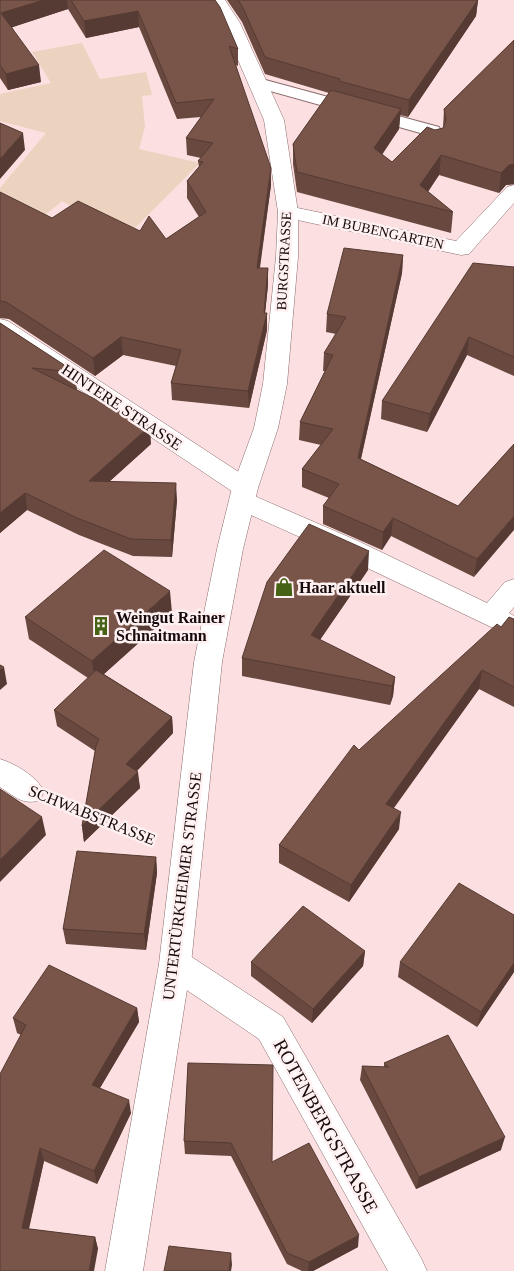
<svg xmlns="http://www.w3.org/2000/svg" width="514" height="1271" viewBox="0 0 514 1271" font-family="Georgia,serif">
<style>
.green{fill:#ebd3c0}
.lines{fill:none;stroke-linecap:round;stroke-linejoin:round}
.lane-casing{stroke:#8b6c6d;stroke-width:2}
.street-casing{stroke:#8b6c6d;stroke-width:1}
.secondary-casing{stroke:#8b6c6d;stroke-width:1}
.path{stroke:#877374;stroke-width:4;stroke-dasharray:3 3;stroke-linecap:butt}
.lane{fill:#fff;fill-rule:evenodd}
.street{fill:#fff;fill-rule:evenodd}
.secondary{fill:#fff;fill-rule:evenodd}
.wall{fill:#68483f}
.shaded-wall{fill:#553b33}
.building{fill:#795449;stroke:#553b33}
.labels{text-anchor:middle;dominant-baseline:central;stroke-width:5;stroke-linejoin:round;paint-order:stroke}
.far-street-label{font-size:14px;fill:#160b0c;stroke:#fff0f1}
.street-label{font-size:16px;fill:#160b0c;stroke:#fff0f1}
.poi-label{font-size:16px;font-weight:bold;fill:#160b0c;stroke:#fff0f1;text-anchor:start}
.near-street-label{font-size:19px;fill:#160b0c;stroke:#fff0f1}
</style>
<rect width="100%" height="100%" fill="#fcdfe0"/>
<path class="green" d="M82,43L100,79L146,72L152,95L142,96L145,127L139,149L200,163L126,237L62,201L27,230L0,202V188L46,133L0,121V94L51,83L32,52Z"/>
<g class="lines">
<g class="lane-casing">
<path id="lane" d="M258,78L439,127C443,133 443,141 439,147L433,148L427,147L424,143V134L252,86L250,83L252,80Z"/>
</g>
<g class="street-casing">
<path id="street" d="M514,185V203L469,254L461,255L288,218L281,216L278,212L281,208L288,206L456,241L507,187Z
M0,319L8,321L254,482L258,488L252,495L358,541L487,603L505,582L514,579V607L509,613L514,616V638L340,555L233,507L229,501L236,494L0,336Z
M0,759C16,764 36,776 44,791L40,800C23,806 14,796 0,787Z
M175,949L187,954L283,1017L421,1258L427,1271H388L259,1039L163,974L159,964L163,954Z"/>
</g>
<g class="secondary-casing">
<path id="secondary" d="M207,0H225L240,23L284,120L298,212V257L287,384L278,428L258,488L243,549L222,662L191,964L143,1271H105L159,964L194,662L217,549L232,488L254,428L263,384L276,257L278,212L264,120L222,23Z"/>
</g>
<path class="path" d="M62,804L87,813
M104,820L152,839"/>
<use href="#lane" class="lane"/>
<use href="#street" class="street"/>
<use href="#secondary" class="secondary"/>
</g>
<path class="wall" d="M0,0H215L238,49V66L236,65L271,185L260,268H268V285L265,313L267,330L249,408L172,400L171,383L176,366L123,355L95,376L9,319L0,318V192L52,218L140,231L166,239L199,217L187,198V181L199,167L198,161L201,158L187,155L186,138L201,117L177,119L139,27L86,38L68,9L12,27L41,82L8,90L0,78Z
M227,0H478L476,16L408,117L400,115L399,129L382,155L392,162L435,130L443,128L444,109L514,40V184L506,185L499,193L439,175L428,192L453,212L451,233L297,192L293,164V144L329,93L265,74L242,22Z
M403,255L402,273L361,459L458,506L514,444L474,577L391,536L382,550L323,524V506L329,498L302,487V469L321,445L299,440L300,422L325,371H323L324,353L336,334L326,332L327,314Z
M514,267V376L467,355L427,432L381,419L382,401Z
M0,323L75,372L77,390L151,444L109,482L177,500L172,557L133,556L79,535L27,510L0,533Z
M368,570L320,640L395,677L393,696L390,705L242,676V658Z
M172,613L104,674L172,717L173,733L137,771L140,788L84,842L82,826L95,751L57,726L54,710L88,678L29,639L25,617Z
M514,619V707L479,689L394,808L399,829L349,902L279,863V845L359,750L501,627Z
M156,857L157,873L146,950L66,944L63,929Z
M514,915V972L477,1027L398,977L400,962Z
M365,951L363,966L312,1023L251,976V962Z
M137,1008L139,1022L100,1088L131,1113L97,1184L44,1161L29,1229L95,1237L98,1249L0,1271L21,1035L17,1033L13,1018Z
M188,1063L272,1162L358,1247L313,1271H302L287,1264L231,1156L185,1154L184,1141Z
M384,1063L501,1150L416,1189L360,1080L362,1066L384,1067Z"/>
<path class="shaded-wall" d="M44,0H67L68,9L4,30L1,13Z
M478,0L476,16L408,117L409,100Z
M138,11L139,27L86,38L84,21Z
M39,65L41,82L8,90L6,74Z
M401,109L399,129L372,168L374,148Z
M23,133L25,150L0,179V159Z
M441,155L439,175L420,203V185Z
M514,164V184L506,185L499,193L501,173L509,165Z
M271,168V185L257,285V268Z
M403,255L402,273L357,476L358,458Z
M268,268V285L264,323L267,313V330L249,408L248,391L264,313Z
M121,337L123,355L95,376L93,358Z
M469,337L467,355L427,432L430,414Z
M150,426L151,444L91,498L89,481Z
M176,483L177,500L172,557L171,540Z
M25,493L27,510L0,533V513Z
M514,516V530L474,577L477,559Z
M393,518L391,536L382,550L383,532Z
M369,551L368,570L310,654L311,635Z
M170,591L172,613L95,682L92,661Z
M4,667L7,684L0,690V671Z
M482,670L479,689L384,821L386,804Z
M395,677L393,696L390,705L392,686Z
M172,717L173,733L128,780L126,764Z
M138,772L140,788L84,842L82,826Z
M401,812L399,829L349,902L351,885Z
M42,817L46,835L0,882V860Z
M156,857L157,873L146,950L144,934Z
M365,951L363,966L312,1023L313,1009Z
M514,963V972L477,1027L481,1012Z
M137,1008L139,1022L94,1098L92,1085Z
M129,1100L131,1113L97,1184L94,1171Z
M505,1137L501,1150L416,1189L419,1177Z
M40,1148L44,1161L26,1240L22,1228Z
M359,1235L358,1247L313,1271H308L309,1262Z
M95,1237L98,1249L94,1271H89Z
M231,1253L232,1265L231,1271H229Z"/>
<path class="building" d="M0,0H44L1,13L39,65L6,74L0,65Z
M71,0H215L220,7L238,49L229,46L271,168L257,268H268L264,313H267L248,391L171,383L181,350L121,337L93,358L6,302L0,301V192L52,218L78,201L140,231L149,216L166,239L206,212L187,181L203,162L198,161L213,143L186,138L214,99L176,103L138,11L84,21Z
M238,0H478L409,100L339,81L340,79L265,57L242,6Z
M514,40V164L509,165L501,173L441,155L420,185L453,212L297,172L293,144L331,90L401,109L374,148L392,162L427,127L435,130L443,128L446,120L444,109Z
M0,123L23,133L0,159Z
M344,248L403,255L358,458L458,506L514,444V516L477,559L393,518L383,532L323,506L339,484L302,469L333,429L300,422L333,355L324,353L346,317L327,314Z
M473,263L514,267V357L469,337L430,414L382,401Z
M0,323L75,372L32,368L150,426L89,481L176,483L171,540L131,539L77,518L25,493L0,513Z
M309,524L369,551L311,635L395,677L392,686L242,658L267,582Z
M104,550L170,591L92,661L25,617Z
M509,617L514,619V687L482,670L386,804L401,812L351,885L279,845L354,745L359,750L497,624L501,627Z
M0,665L4,667L0,671Z
M96,670L172,717L126,764L138,772L82,826L96,746L99,739L54,710Z
M0,789L42,817L0,860Z
M77,851L156,857L144,934L63,929Z
M459,883L514,915V963L481,1012L400,962Z
M303,906L365,951L313,1009L251,962Z
M49,965L137,1008L92,1085L129,1100L94,1171L40,1148L22,1228L95,1237L89,1271H0V1074L26,1025L13,1018Z
M448,1035L505,1137L419,1177L362,1066L389,1067L384,1063Z
M188,1063L273,1065L272,1162L309,1143L359,1235L309,1262L287,1253L231,1143L184,1141Z
M169,1246L231,1253L229,1271H164Z"/>
<defs>
<g id="shop-bare" transform="scale(1.5)"><path d="M-5-2.5h2.3a2.7 3.5 0 0 1 5.4 0H5L5.5 6h-11ZM-1.5-2.5h3a1.5 2.3 0 0 0-3 0Z" fill="#456215" stroke="#fff0f1" stroke-width="2.5" paint-order="stroke"/></g>
<g id="building-bare" transform="scale(1.5)"><path d="M-4-6H4V6H1V3H-1V6H-4ZM-2.5-4.3h1.7v1.8h-1.7ZM.8-4.3h1.7v1.8H.8ZM-2.5-1h1.7V.8h-1.7ZM.8-1h1.7V.8H.8Z" fill="#456215" stroke="#fff0f1" stroke-width="2.5" paint-order="stroke"/></g>
</defs>
<g fill-rule="evenodd">
<use href="#shop-bare" x="284" y="587"/>
<use href="#building-bare" x="101" y="626"/>
</g>
<g class="labels">
<g class="far-street-label">
<text transform="translate(383 232) rotate(12)">IM BUBENGARTEN</text>
<text transform="translate(284 261) rotate(-87)">BURGSTRASSE</text>
</g>
<g class="street-label">
<text transform="translate(122 407) rotate(34)">HINTERE STRASSE</text>
<text transform="translate(92 815) rotate(22)">SCHWABSTRASSE</text>
<text transform="translate(182 886) rotate(-83)">UNTERTÜRKHEIMER STRASSE</text>
</g>
<g class="poi-label">
<text x="299" y="587">Haar aktuell</text>
<text x="116" y="617">Weingut Rainer<tspan x="116" dy="18">Schnaitmann</tspan></text>
</g>
<g class="near-street-label">
<text transform="translate(326 1126) rotate(61)">ROTENBERGSTRASSE</text>
</g>
</g>
</svg>
